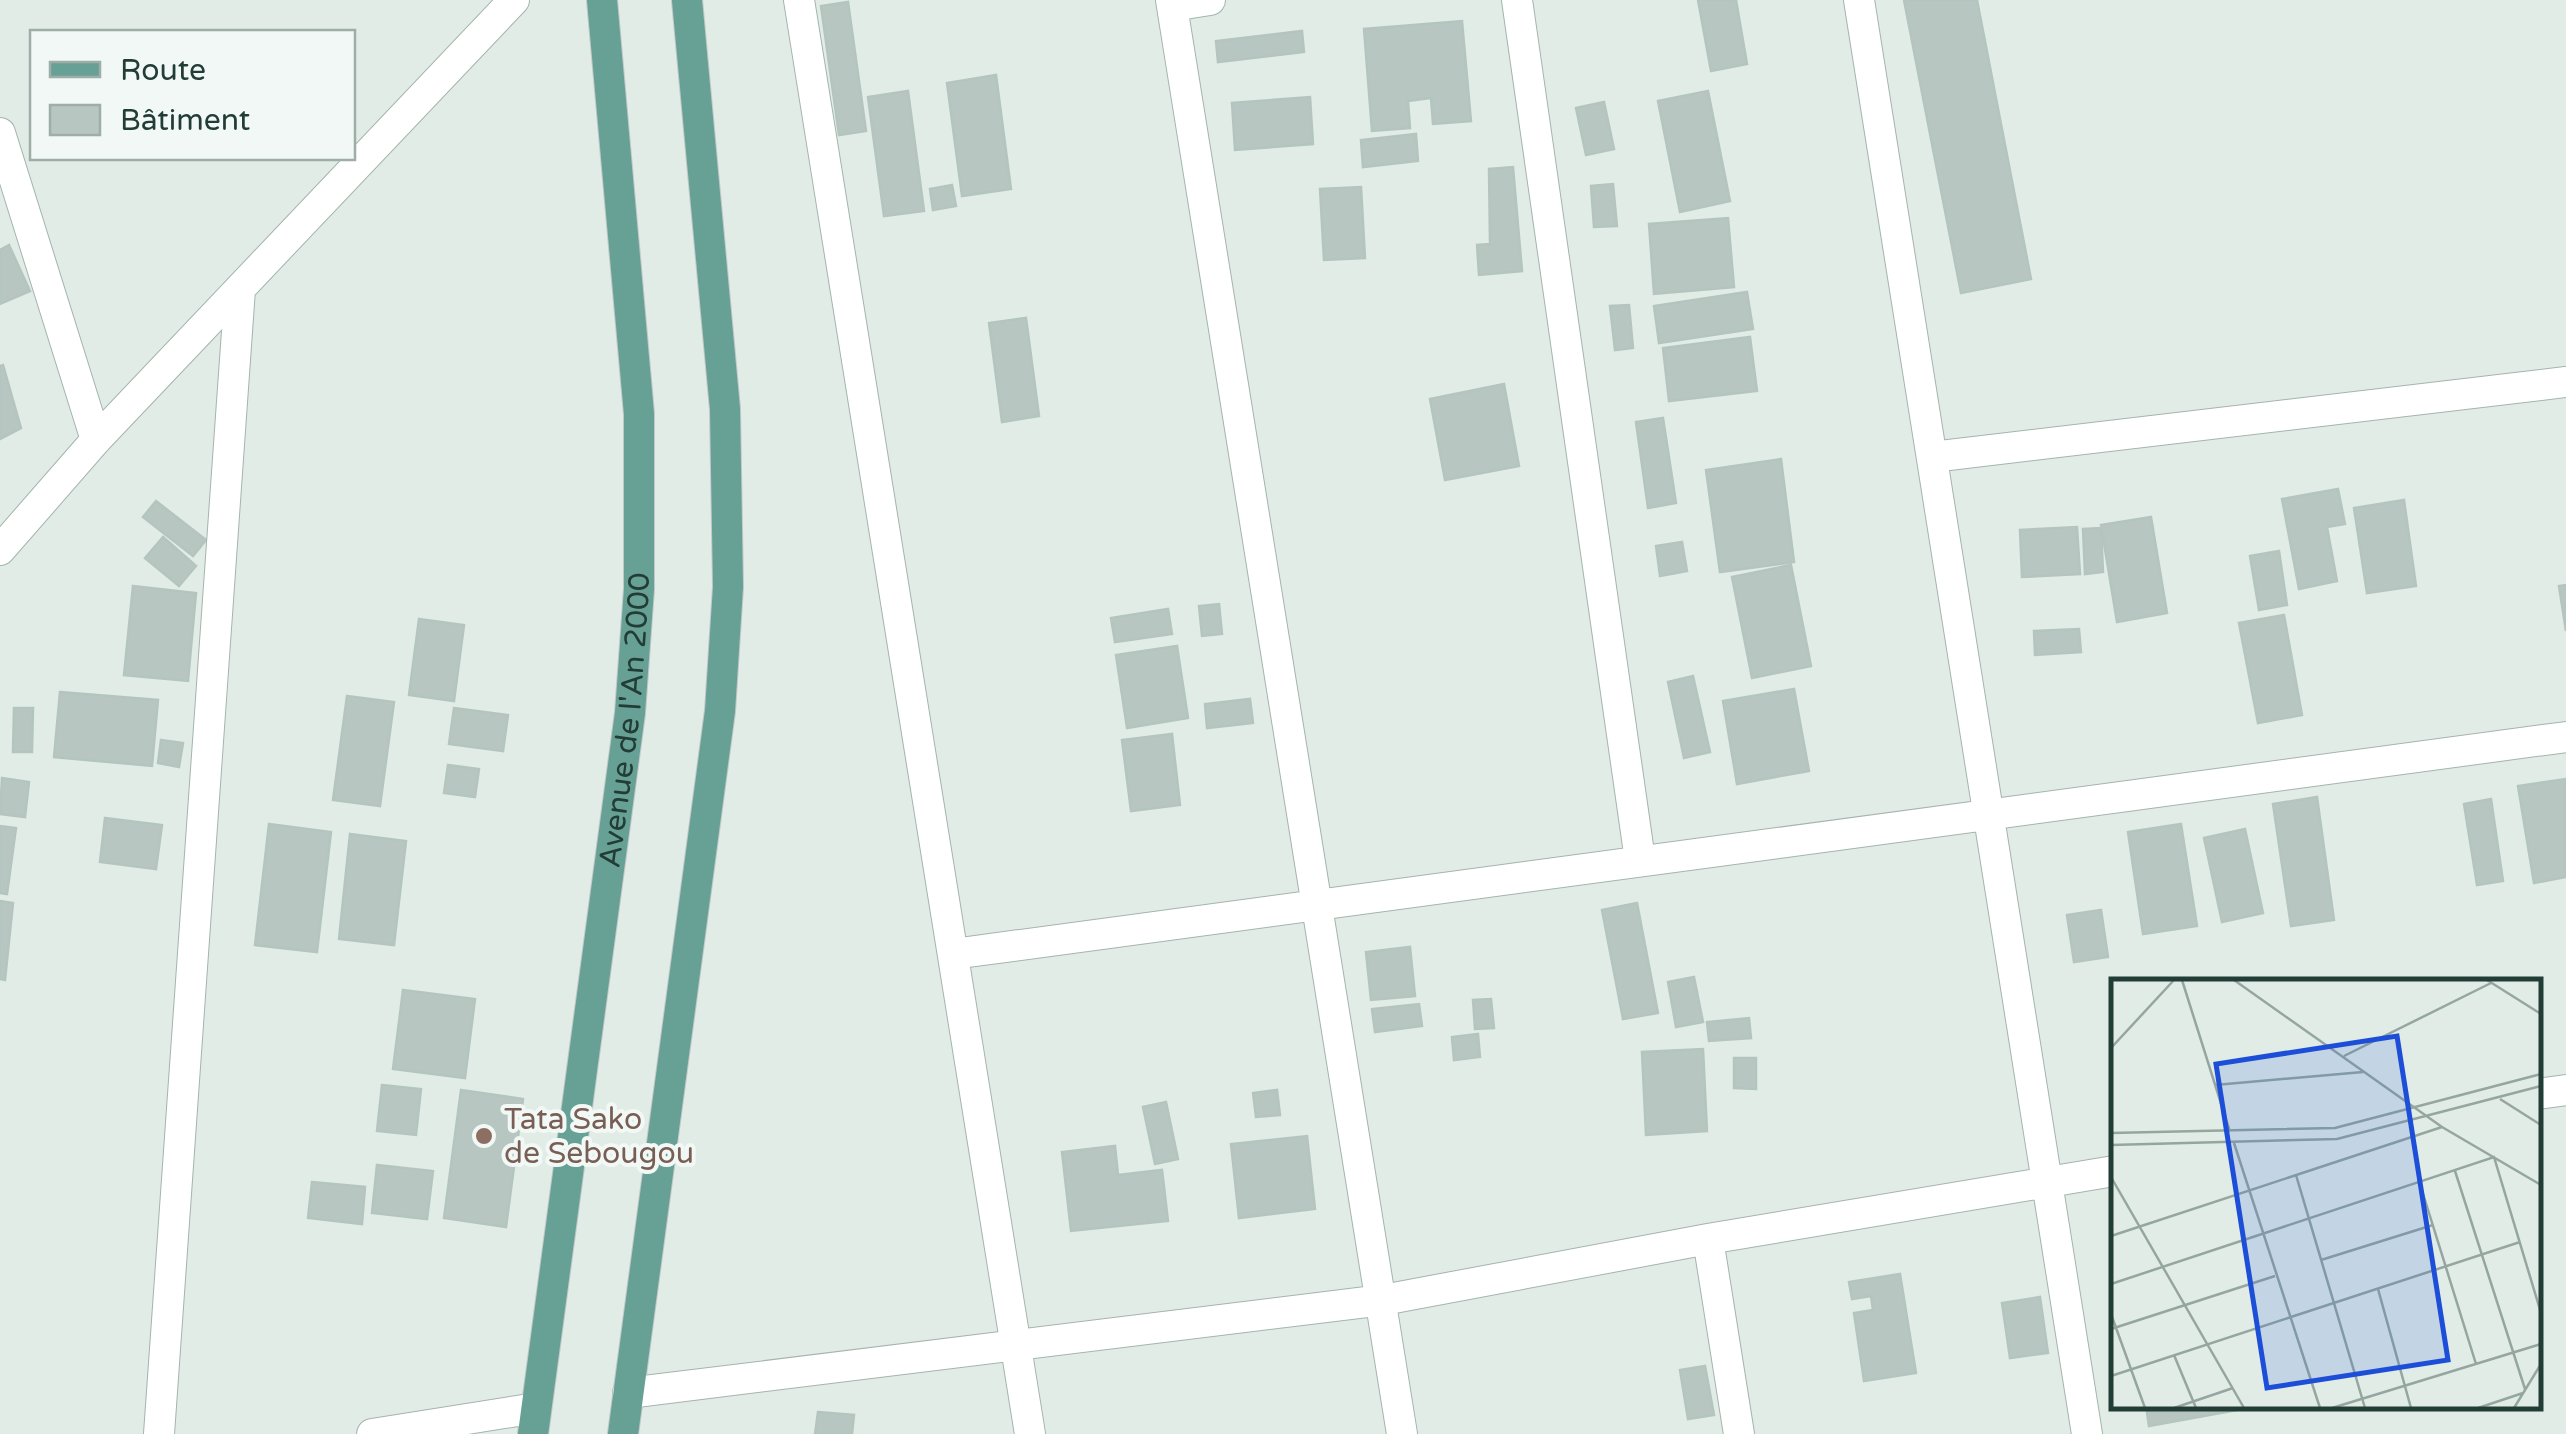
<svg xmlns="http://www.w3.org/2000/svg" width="2566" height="1434" viewBox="0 0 2566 1434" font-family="'Varela Round',sans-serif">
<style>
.building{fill:#b7c6c1;stroke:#b4c5bf;stroke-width:2.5}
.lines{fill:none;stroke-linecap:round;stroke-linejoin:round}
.street-casing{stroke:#a4b4ae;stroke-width:32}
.primary-casing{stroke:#c1c8c7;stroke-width:32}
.street{stroke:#fff;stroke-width:30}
.primary{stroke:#67a094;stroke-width:30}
.education-dot{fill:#8d6e63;stroke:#f2f8f5;stroke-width:4}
.labels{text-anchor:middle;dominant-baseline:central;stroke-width:8;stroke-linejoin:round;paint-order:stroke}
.street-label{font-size:30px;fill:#223c36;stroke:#f2f8f5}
.education-label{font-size:30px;fill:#785e54;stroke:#f2f8f5;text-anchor:start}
.inset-road{fill:none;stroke:#95a6a0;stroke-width:2.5}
.view{fill:#1d4ed8;fill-opacity:0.15;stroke:#1d4ed8;stroke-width:5}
.inset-edge{fill:none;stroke:#223c36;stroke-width:5}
</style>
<rect width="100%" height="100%" fill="#e1ece7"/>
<path class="building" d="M1698,0H1736L1747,64L1711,71Z
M1904,0H1977L2031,279L1961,293Z
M848,2L866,131L839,135L821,6Z
M1462,21L1471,121L1433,124L1431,98L1408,101L1410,128L1372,131L1364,29Z
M1302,31L1304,52L1218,62L1216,41Z
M996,75L1011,189L962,196L947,83Z
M908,91L924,211L884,216L868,97Z
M1708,91L1730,201L1680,212L1658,101Z
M1310,97L1313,144L1235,150L1232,103Z
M1604,102L1614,149L1586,155L1576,108Z
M1416,134L1418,161L1363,167L1361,140Z
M1513,167L1522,271L1479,275L1477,245L1490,244L1489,169Z
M1613,184L1617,226L1594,227L1591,186Z
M952,185L956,206L933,210L930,189Z
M1361,187L1365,258L1324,260L1320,189Z
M1728,218L1734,287L1654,294L1649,224Z
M9,245L30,291L0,304V250Z
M1747,292L1753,329L1659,343L1654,306Z
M1629,305L1633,348L1615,350L1610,306Z
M1026,318L1039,416L1002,422L989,323Z
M1750,337L1757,391L1669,401L1663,348Z
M3,365L21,428L0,439V366Z
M1504,384L1519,466L1445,480L1430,399Z
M1663,418L1676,503L1648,508L1636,422Z
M1781,459L1794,562L1720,572L1706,470Z
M2338,489L2345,524L2327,527L2337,581L2299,589L2282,499Z
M2404,500L2416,586L2367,593L2354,508Z
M156,501L206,540L193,556L143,517Z
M2151,517L2167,613L2117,622L2101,525Z
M2077,527L2080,574L2022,577L2020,530Z
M2101,528L2103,572L2085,574L2083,529Z
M163,537L196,566L179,586L145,558Z
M1682,542L1687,571L1660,576L1656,546Z
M2279,551L2287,605L2259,610L2250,556Z
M1791,565L1811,666L1752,678L1732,577Z
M2566,585V631L2559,586Z
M133,586L196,593L188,681L124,675Z
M1219,604L1222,634L1202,636L1199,606Z
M1168,609L1172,634L1115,642L1111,618Z
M2284,615L2302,715L2258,723L2239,623Z
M419,619L464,625L454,701L409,695Z
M2079,629L2081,652L2035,655L2034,631Z
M1177,646L1188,718L1127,728L1116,655Z
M1693,676L1710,752L1684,758L1668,682Z
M1794,689L1809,771L1737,784L1723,701Z
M60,692L158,700L152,766L54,757Z
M347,696L394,702L380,806L333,800Z
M1250,699L1253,723L1207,728L1205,704Z
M14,708H33L32,752H13Z
M454,708L508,715L503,751L449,744Z
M1172,734L1180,805L1131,811L1122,740Z
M161,740L183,743L179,767L158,763Z
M448,765L479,769L475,797L444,793Z
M2,778L29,782L25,817L0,814Z
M2566,779V877L2534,883L2518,786Z
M2317,797L2334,920L2291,926L2273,804Z
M2491,799L2503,881L2477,885L2464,804Z
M105,818L162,825L156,869L100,862Z
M269,824L331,832L317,952L255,945Z
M2181,824L2197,926L2143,934L2128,832Z
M0,826L16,828L7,894L0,893Z
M2245,829L2263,913L2222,922L2204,838Z
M350,834L406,841L394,945L339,939Z
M0,901L13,903L5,980L0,979Z
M1637,903L1658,1013L1623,1019L1602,910Z
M2101,910L2108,957L2074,962L2067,915Z
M1410,947L1415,996L1371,1000L1366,952Z
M1694,977L1703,1022L1676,1027L1668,982Z
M403,990L475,999L465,1078L393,1069Z
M1491,999L1494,1028L1475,1029L1473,1000Z
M1419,1004L1422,1026L1375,1032L1372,1009Z
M1749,1018L1751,1038L1709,1041L1707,1022Z
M1478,1034L1480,1057L1454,1060L1452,1037Z
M1703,1049L1707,1131L1646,1135L1642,1052Z
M1734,1058H1756V1089L1734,1088Z
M382,1085L421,1089L416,1135L377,1131Z
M461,1090L523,1099L506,1227L444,1218Z
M1277,1090L1280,1115L1256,1117L1253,1093Z
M1166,1102L1178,1159L1155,1164L1143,1107Z
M1307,1136L1315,1209L1239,1218L1231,1144Z
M1115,1146L1118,1175L1162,1170L1168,1221L1071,1231L1062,1152Z
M377,1165L433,1171L427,1219L372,1213Z
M312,1182L365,1187L362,1224L308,1218Z
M1900,1274L1916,1373L1864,1381L1854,1313L1873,1310L1871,1296L1852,1299L1849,1282Z
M2040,1297L2048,1353L2010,1358L2002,1303Z
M1705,1366L1714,1415L1688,1419L1680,1370Z
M2146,1406H2259L2149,1426Z
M818,1412L854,1415L852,1434H815Z"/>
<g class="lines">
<g class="street-casing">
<path id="street" d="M799,0L1030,1434
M1171,0L1402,1434
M1517,0L1640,860
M1859,0L2087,1434
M1172,6L1210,0
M0,133L96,440
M1932,457L2566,382
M0,550L96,440L514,0
M953,954L2566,737
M2538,1094L2566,1090
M1708,1239L1739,1434
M628,1393L1383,1300L1708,1239L2114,1171
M159,1434L240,289
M372,1434L536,1408"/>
</g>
<g class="primary-casing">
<g id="primary">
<path id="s1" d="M533,1434L630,713L639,589V414L602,0"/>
<path d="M623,1434L720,711L728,587L725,409L687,0"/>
</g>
</g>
<use href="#street" class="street"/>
<use href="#primary" class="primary"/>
</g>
<circle class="education-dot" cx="484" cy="1136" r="10"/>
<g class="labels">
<g class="street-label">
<text stroke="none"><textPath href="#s1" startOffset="720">Avenue de l'An 2000</textPath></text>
</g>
<g class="education-label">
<text x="504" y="1119">Tata Sako<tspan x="504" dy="34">de Sebougou</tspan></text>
</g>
</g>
<g transform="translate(2111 979)">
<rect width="430" height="430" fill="#e1ece7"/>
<path class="inset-road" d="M71,1L119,153M123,1L331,148L430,206M376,1L430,35M0,69L63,1M233,77L380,4M104,106L252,93M389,120L430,146M0,154L224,149L430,95M123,164L209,429M0,166L226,160L430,107M344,192L414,410M185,196L254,429M0,198L133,429M309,205L365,385M0,257L331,148M210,281L322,246M0,305L383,178L430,334M267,310L300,429M0,335L34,429M0,350L164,297M63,376L85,429M0,397L409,263M63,429L122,409M221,429L430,365M367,429L412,414M403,429L430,385"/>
<path class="view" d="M286,57L337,381L156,409L105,85Z"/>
<rect width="430" height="430" class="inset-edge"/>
</g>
<rect x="30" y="30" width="325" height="130" fill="#f2f8f5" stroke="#9fada9" stroke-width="2.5"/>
<rect x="50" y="62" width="50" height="15" fill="#67a094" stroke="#9fada9" stroke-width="2.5"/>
<text x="120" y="80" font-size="30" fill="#223c36">Route</text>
<rect x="50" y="105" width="50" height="30" fill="#b7c6c1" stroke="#9fada9" stroke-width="2.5"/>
<text x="120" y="130" font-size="30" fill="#223c36">Bâtiment</text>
</svg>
